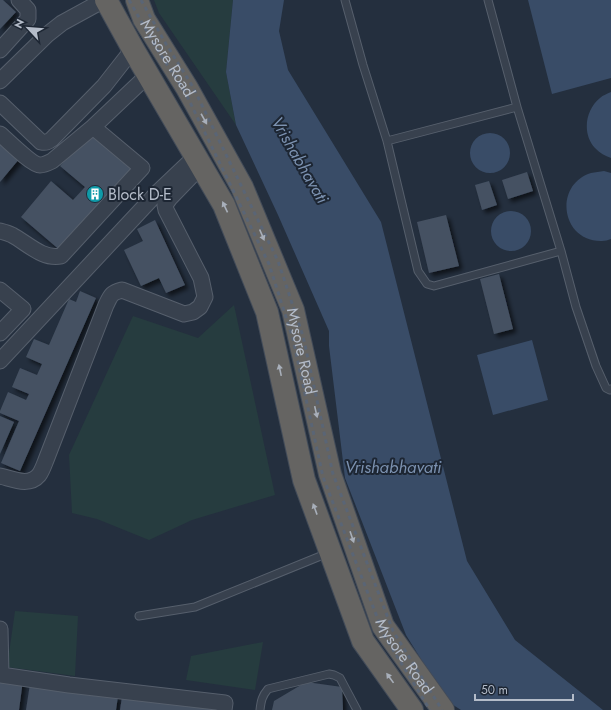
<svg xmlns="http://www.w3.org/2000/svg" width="611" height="710" viewBox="0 0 611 710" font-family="Jost,sans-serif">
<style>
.green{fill:#263c3f}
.water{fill:#394c67}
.building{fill:#455162;filter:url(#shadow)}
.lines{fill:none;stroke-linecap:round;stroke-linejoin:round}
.service-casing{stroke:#565f6c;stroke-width:9}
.minor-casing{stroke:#565f6c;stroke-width:17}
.trunk-casing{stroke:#434c59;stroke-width:24}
.service{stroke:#38414e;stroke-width:7}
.minor{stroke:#38414e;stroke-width:15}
.trunk{stroke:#656462;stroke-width:22}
.rail{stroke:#5a6575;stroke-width:3;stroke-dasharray:4 4;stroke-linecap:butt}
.oneway{fill:#a8afba}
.labels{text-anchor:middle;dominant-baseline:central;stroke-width:4;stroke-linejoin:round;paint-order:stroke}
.street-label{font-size:16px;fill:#b4bcc9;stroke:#1d2633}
.poi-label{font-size:16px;fill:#b4bcc9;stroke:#1d2633;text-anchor:start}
.water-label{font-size:17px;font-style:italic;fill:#7c92b1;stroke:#1d2633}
</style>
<defs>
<filter id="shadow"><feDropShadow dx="3.5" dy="3.5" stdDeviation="2" flood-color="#0009"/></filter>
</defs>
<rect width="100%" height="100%" fill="#242f3e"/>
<path class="green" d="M154,0H233L226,72L236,125L159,13Z
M234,305L275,495L192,520L149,540L97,519L72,513L69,455L133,316L198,338Z
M15,611L78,616L75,676L7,667Z
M263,642L255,690L186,680L191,656Z"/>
<path class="water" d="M233,0H284L279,31L288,70L381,222L467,561L515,640L603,710H461L447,701L406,635L345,478L329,346V331L278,215L236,125L226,72Z
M528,0H611V78L552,94Z
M611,92V158C605,156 600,153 595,148C582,134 585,110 600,98C603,95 607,94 611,92Z
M470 153a20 20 0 1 1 40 0a20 20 0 1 1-40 0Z
M604,171L611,173V239C608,240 605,241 602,241C561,242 553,185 591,173C595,172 600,172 604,171Z
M491 231a20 20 0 1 1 40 0a20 20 0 1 1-40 0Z
M532,340L548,400L493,415L477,355Z"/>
<path class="building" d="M0,0H3L16,12L0,29Z
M89,133L132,170L62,252L21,217L51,181L73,200L85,187L60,166Z
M0,141L20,158L0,182Z
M527,172L533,191L508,199L502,180Z
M489,181L497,205L482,210L475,185Z
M446,215L459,266L429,273L417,222Z
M155,220L185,285L166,293L159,278L141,286L124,250L143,241L137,229Z
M499,274L513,329L494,334L480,279Z
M80,291L96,298L20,471L1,463L19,421L0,413V411L8,392L26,400L29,394L12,387L20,368L37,375L42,364L26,357L34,339L49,345L69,299L76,302Z
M0,416L14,422L0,454Z
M0,677L23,680L19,710H0Z
M306,682L342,687L343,710H272L274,701Z
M30,684L118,696L116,710H26Z
M122,697L212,709V710H120Z"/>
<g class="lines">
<g class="service-casing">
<path id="service" d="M345,0L363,65L387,141L418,271L427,284L434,286L561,251
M488,0L517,107L561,251L576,307L596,366L606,388L610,390L611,389
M387,141L517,107
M139,616L195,607L328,553
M260,710C261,701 262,696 268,689L329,674L334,675L340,678L357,710"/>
</g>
<g class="minor-casing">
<path id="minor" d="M0,50L28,19V10L19,0
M0,81L48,34L62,23L104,0
M0,103L41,142C46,143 48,142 52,139L104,86L133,49
M0,134C7,140 32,165 40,165C44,165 48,163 52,161L93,127L148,75
M0,231C4,232 8,233 12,235C27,243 43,260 61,256L142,168L93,127
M0,290L23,309L0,333
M0,361L157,193L196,156
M0,476C13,479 29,487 39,475C42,471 44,465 46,460L106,305C111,295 111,293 122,290L184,314L193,312L200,307L205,297L201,278L166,210L165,205L170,198L201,166
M0,629L1,675L69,685L225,703L224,710"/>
</g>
<g class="trunk-casing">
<g id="trunk">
<path d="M106,0L133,49L224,205L267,312L304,480L363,641L412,710"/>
<path id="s1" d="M137,0L144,19L187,88L242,187L293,310L330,474L383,626L443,710"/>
</g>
</g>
<use href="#service" class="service"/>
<use href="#minor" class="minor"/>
<use href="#trunk" class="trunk"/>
<path class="rail" d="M129,0L157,49L185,92L269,264L293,339L323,477L384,635L430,710
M141,0L166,44L193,87L278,261L303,336L333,474L393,631L442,710"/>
</g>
<defs><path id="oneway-solid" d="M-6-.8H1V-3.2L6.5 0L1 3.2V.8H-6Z"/></defs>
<g class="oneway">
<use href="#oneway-solid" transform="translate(204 119) rotate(61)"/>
<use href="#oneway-solid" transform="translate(225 207) rotate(-115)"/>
<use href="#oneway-solid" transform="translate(262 235) rotate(67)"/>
<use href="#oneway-solid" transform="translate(280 370) rotate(-102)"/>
<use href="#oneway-solid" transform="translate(316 412) rotate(77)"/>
<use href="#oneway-solid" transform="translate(315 509) rotate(-110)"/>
<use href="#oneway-solid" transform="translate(352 537) rotate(71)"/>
<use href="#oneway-solid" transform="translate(390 678) rotate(-126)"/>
</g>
<defs>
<g id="building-disc" transform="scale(0.9)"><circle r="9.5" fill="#0f9aa8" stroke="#1d2633"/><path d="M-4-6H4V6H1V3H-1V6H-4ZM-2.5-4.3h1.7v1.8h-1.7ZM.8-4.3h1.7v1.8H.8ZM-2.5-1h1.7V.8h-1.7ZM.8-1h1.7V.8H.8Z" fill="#fff"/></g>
</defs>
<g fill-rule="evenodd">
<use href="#building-disc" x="95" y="194"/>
</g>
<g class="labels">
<g class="street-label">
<text stroke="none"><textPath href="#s1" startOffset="66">Mysore Road</textPath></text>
<text stroke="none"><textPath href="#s1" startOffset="390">Mysore Road</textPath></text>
<text stroke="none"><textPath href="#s1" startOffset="714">Mysore Road</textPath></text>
</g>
<g class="poi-label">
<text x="108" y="194">Block D-E</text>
</g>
<g class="water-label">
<text transform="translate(300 160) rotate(60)">Vrishabhavati</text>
<text x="393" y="467">Vrishabhavati</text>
</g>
</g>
<g transform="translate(28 28) rotate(296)" stroke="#1d2633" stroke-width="3" paint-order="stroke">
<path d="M0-3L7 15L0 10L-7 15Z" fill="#b4bcc9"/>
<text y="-6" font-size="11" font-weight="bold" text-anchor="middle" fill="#b4bcc9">N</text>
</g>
<path d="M475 694v6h98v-6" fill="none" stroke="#b4bcc9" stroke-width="2"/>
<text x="481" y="694" font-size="12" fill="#b4bcc9" stroke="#1d2633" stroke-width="3" paint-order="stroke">50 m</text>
</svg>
